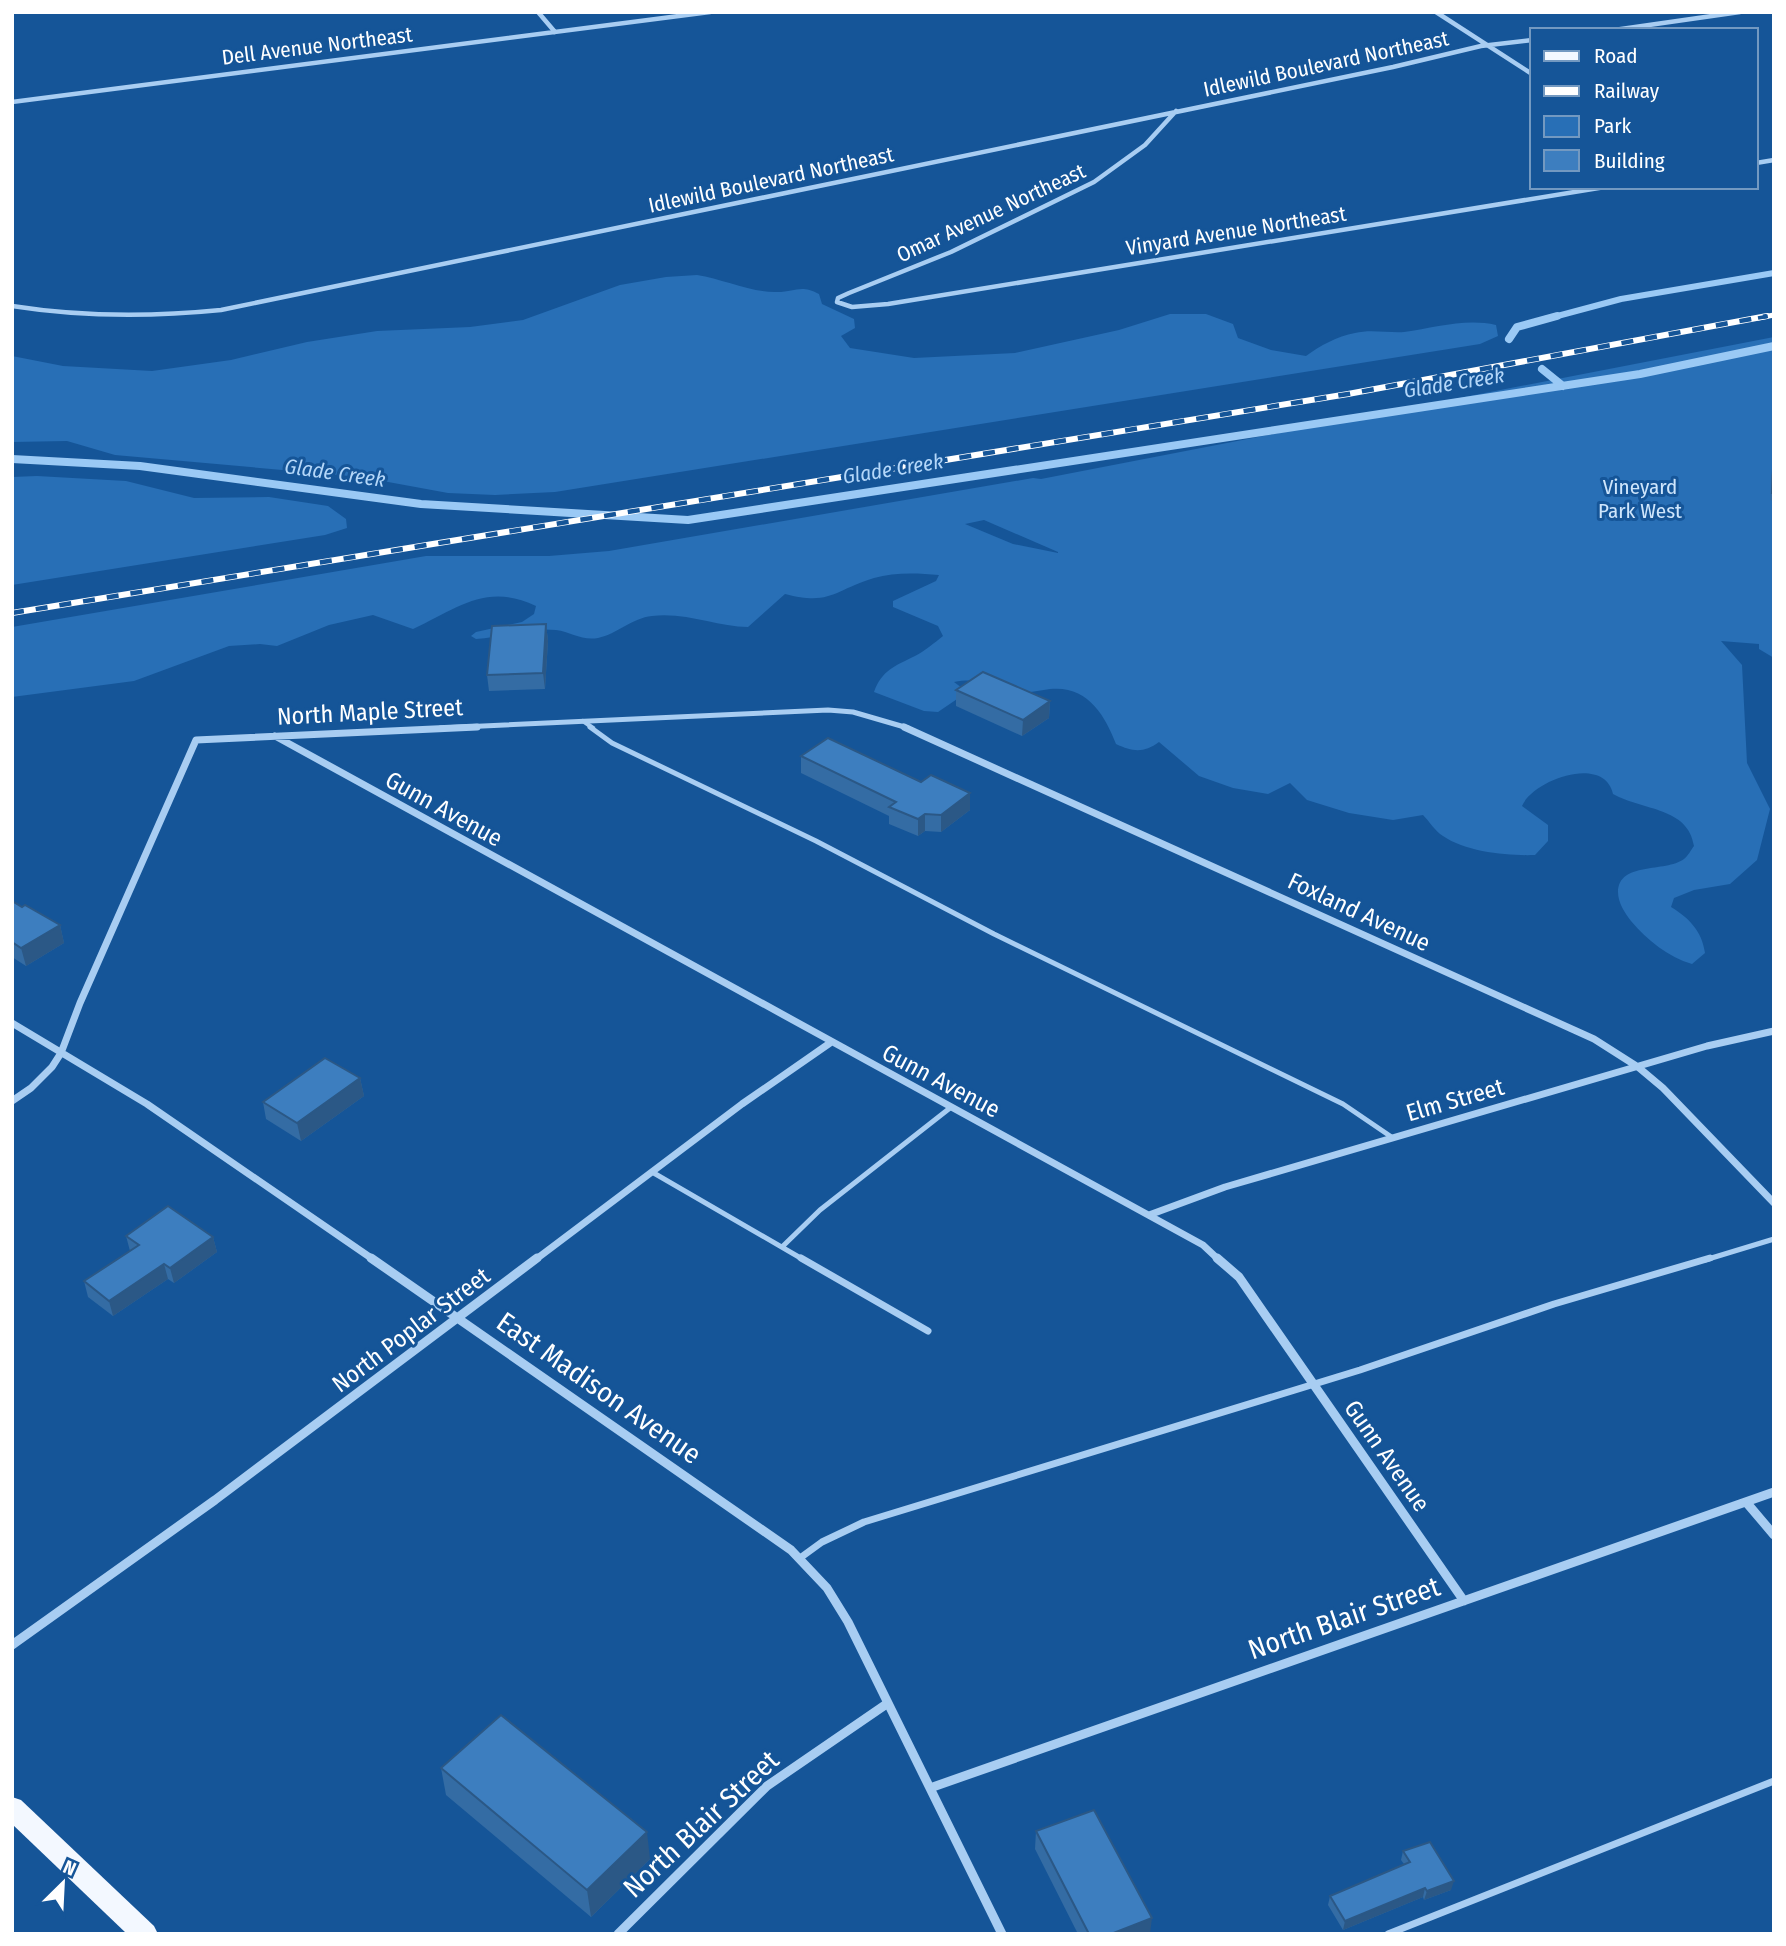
<svg xmlns="http://www.w3.org/2000/svg" width="1786" height="1946" viewBox="0 0 1786 1946" font-family="'Fira Sans Condensed',sans-serif">
<style>
.green{fill:#286fb6;fill-rule:evenodd}
.lines{fill:none;stroke-linecap:round;stroke-linejoin:round}
.stream-far1{stroke:#9ac9f5;stroke-width:6}
.stream{stroke:#9ac9f5;stroke-width:8}
.lane-far2{stroke:#a8cdf2;stroke-width:4.5}
.lane-far1{stroke:#a8cdf2;stroke-width:5}
.lane{stroke:#a8cdf2;stroke-width:7}
.street-far3{stroke:#a8cdf2;stroke-width:4.5}
.street-far2{stroke:#a8cdf2;stroke-width:5}
.street-far1{stroke:#a8cdf2;stroke-width:7}
.street{stroke:#a8cdf2;stroke-width:9}
.primary{fill:#f3f8ff;fill-rule:evenodd}
.rail-far1-casing{stroke:#fff;stroke-width:5}
.rail-casing{stroke:#fff;stroke-width:6}
.rail-far1{stroke:#155598;stroke-width:3.5;stroke-dasharray:10;stroke-linecap:butt}
.rail{stroke:#155598;stroke-width:4.5;stroke-dasharray:12;stroke-linecap:butt}
.wall{fill:#346ca4}
.shaded-wall{fill:#2b5886}
.building{fill:#3d7ebf;stroke:#2b5886;stroke-width:2}
.labels{text-anchor:middle;dominant-baseline:central;stroke-width:6;stroke-linejoin:round;paint-order:stroke}
.far-street-label{font-size:21px;fill:#fff;stroke:#155598}
.far-water-label{font-size:21px;font-style:italic;fill:#b4d7f9;stroke:#155598}
.far-park-label{font-size:21px;fill:#cfe6fc;stroke:#155598}
.street-label{font-size:24px;fill:#fff;stroke:#155598}
.near-street-label{font-size:28px;fill:#fff;stroke:#155598}
</style>
<rect width="100%" height="100%" fill="#155598"/>
<path class="green" d="M697,275C723,279 752,293 777,292C796,292 800,284 819,294L822,304L854,319L855,328L841,336L850,348L914,358L1015,353L1119,330L1170,314H1206L1233,324L1238,338L1271,350L1306,356C1320,346 1337,336 1355,333C1370,329 1388,333 1404,332C1435,328 1465,318 1496,325L1498,336L1480,344L555,492L495,495L448,493L361,477L115,455L67,441L12,442V356L63,366L152,371L231,360L307,342L377,331L470,327L523,320L620,285L666,277Z
M1774,337V658L1759,649V644L1721,641L1742,665L1747,763L1770,809L1757,860L1730,884L1694,890L1674,898L1671,907C1689,918 1702,931 1705,953L1692,964C1668,957 1647,940 1631,921C1625,913 1618,903 1618,892C1619,861 1665,873 1684,859C1688,856 1691,850 1694,846C1688,807 1644,811 1613,794C1604,754 1533,780 1522,806L1548,825V841L1535,855C1508,856 1466,852 1443,836C1435,831 1429,821 1423,815L1393,820L1349,813L1307,800L1290,783L1268,794L1233,788L1199,776L1159,742C1144,753 1133,752 1116,744C1105,715 1087,685 1050,689C1040,690 1028,694 1018,692C995,685 978,677 954,682L962,688L963,695L938,712L924,711L874,692C882,670 895,666 915,656C925,651 934,643 943,636L938,626L893,607V601L936,581L939,575C918,573 894,572 874,578C834,590 831,606 785,594L748,627C717,627 687,612 652,616C632,618 617,634 598,638C582,641 571,632 556,630C529,627 502,637 476,639L471,636L476,632L522,622L534,614L536,606C486,582 457,609 413,629L373,615L329,625L277,646L260,644L229,646L134,681L12,697V627L426,556H549L609,551L1033,478L1041,479ZM984,520L1058,552V553L1013,544L965,524Z
M37,476L126,481L194,498L269,497L328,506L346,519L347,528L325,535L12,585V477Z"/>
<g class="lines">
<path class="stream-far1" d="M1550,318L1621,299L1774,273"/>
<path class="stream" d="M1509,339L1517,327L1557,316
M1542,369L1563,386
M12,459L140,466L421,504L688,520L1640,374L1774,346"/>
<path class="lane-far2" d="M583,721L593,728"/>
<path class="lane-far1" d="M590,727L612,743L816,841L994,934L1343,1104L1393,1138
M652,1172L804,1260
M783,1246L820,1210L950,1108
M1705,1260L1774,1239"/>
<path class="lane" d="M801,1258L928,1331
M800,1558L822,1542L864,1522L1360,1370L1554,1304L1710,1258
M1388,1934L1774,1781"/>
<path class="street-far3" d="M538,12L555,32
M1436,12L1532,74
M1614,30L1740,12
M12,102L710,12
M1176,111L1145,145L1094,182L951,252L849,293L838,298L837,302L852,307L888,304L1605,187
M1756,163L1774,160
M12,306C82,317 151,317 221,310L1393,67L1481,46L1532,40"/>
<path class="street-far2" d="M440,728L828,710L853,712L908,728"/>
<path class="street-far1" d="M904,727L1594,1039L1638,1067L1663,1088L1774,1203
M275,736L1203,1245L1219,1260
M12,1023L147,1104L374,1260
M12,1101L31,1088L52,1067L61,1053L80,1003L196,740L477,727
M1149,1215L1225,1187L1707,1046L1774,1031
M535,1260L742,1104L830,1043"/>
<path class="street" d="M371,1258L791,1550L827,1588L848,1622L1002,1934
M1217,1258L1239,1277L1464,1601
M1746,1502L1774,1535
M12,1645L215,1500L537,1258
M930,1788L1774,1492
M618,1934L767,1786L888,1703"/>
<path class="primary" d="M12,1797L21,1800L154,1926L158,1934H127L12,1824Z"/>
<g class="rail-far1-casing">
<path id="rail-far1" d="M1758,318L1774,315"/>
</g>
<g class="rail-casing">
<path id="rail" d="M12,613L1348,394L1767,316"/>
</g>
<use href="#rail-far1" class="rail-far1"/>
<use href="#rail" class="rail"/>
</g>
<path class="wall" d="M1773,469H1774V501L1770,500L1771,476Z
M546,624L548,641L545,689L489,691L487,675Z
M956,690L1050,701L1049,718L1022,736L956,706Z
M801,756L970,793V810L941,832L925,831L918,836L889,824V816L801,773Z
M12,901L22,907L60,925L64,943L26,966L12,957Z
M360,1078L364,1096L301,1141L266,1119L263,1102Z
M126,1236L213,1237L217,1252L174,1283L168,1279L113,1316L88,1297L84,1281L130,1251Z
M441,1768L650,1859L591,1917L446,1795Z
M1036,1831L1150,1934H1078L1035,1849Z
M1403,1851L1451,1890L1424,1900L1423,1897L1343,1930L1328,1905L1330,1896L1404,1864L1401,1860Z"/>
<path class="shaded-wall" d="M546,624L548,641L545,689L543,673Z
M1050,701L1049,718L1022,736L1023,720Z
M970,793V810L941,832V815Z
M925,814V831L918,836V819Z
M60,925L64,943L26,966L21,948Z
M360,1078L364,1096L301,1141L297,1123Z
M213,1237L217,1252L174,1283L170,1268Z
M164,1264L168,1279L113,1316L109,1301Z
M647,1832L650,1859L591,1917L587,1890Z
M1454,1881L1451,1890L1424,1900L1427,1891Z
M1425,1888L1423,1897L1343,1930L1345,1921Z
M1152,1918L1150,1934H1111Z"/>
<path class="building" d="M1773,469H1774V493H1772Z
M546,624L543,673L487,675L492,626Z
M983,672L1050,701L1023,720L956,690Z
M828,738L921,782L931,775L970,793L941,815L925,814L918,819L889,807L896,802L801,756Z
M12,901L22,907L25,905L60,925L21,948L12,942Z
M325,1058L360,1078L297,1123L263,1102Z
M168,1206L213,1237L170,1268L164,1264L109,1301L84,1281L139,1245L126,1236Z
M501,1715L647,1832L587,1890L441,1768Z
M1094,1810L1152,1918L1111,1934H1089L1036,1831Z
M1430,1842L1454,1881L1427,1891L1425,1888L1345,1921L1330,1896L1410,1862L1403,1851Z"/>
<g class="labels">
<g class="far-street-label">
<text transform="translate(317 46) rotate(-7)">Dell Avenue Northeast</text>
<text transform="translate(1326 64) rotate(-12)">Idlewild Boulevard Northeast</text>
<text transform="translate(771 180) rotate(-12)">Idlewild Boulevard Northeast</text>
<text transform="translate(991 213) rotate(-25)">Omar Avenue Northeast</text>
<text transform="translate(1236 231) rotate(-9)">Vinyard Avenue Northeast</text>
</g>
<g class="far-water-label">
<text transform="translate(1454 383) rotate(-9)">Glade Creek</text>
<text transform="translate(893 469) rotate(-9)">Glade Creek</text>
<text transform="translate(335 473) rotate(8)">Glade Creek</text>
</g>
<g class="far-park-label">
<text x="1640" y="487">Vineyard<tspan x="1640" dy="24">Park West</tspan></text>
</g>
<g class="street-label">
<text transform="translate(370 712) rotate(-3)">North Maple Street</text>
<text transform="translate(444 809) rotate(29)">Gunn Avenue</text>
<text transform="translate(1359 912) rotate(25)">Foxland Avenue</text>
<text transform="translate(941 1081) rotate(28)">Gunn Avenue</text>
<text transform="translate(1455 1100) rotate(-16)">Elm Street</text>
<text transform="translate(411 1330) rotate(-37)">North Poplar Street</text>
<text transform="translate(1387 1456) rotate(55)">Gunn Avenue</text>
</g>
<g class="near-street-label">
<text transform="translate(599 1388) rotate(35)">East Madison Avenue</text>
<text transform="translate(1344 1618) rotate(-19)">North Blair Street</text>
<text transform="translate(701 1824) rotate(-43)">North Blair Street</text>
</g>
</g>
<rect width="1786" height="1946" fill="none" stroke="#ffffff" stroke-width="28"/>
<rect x="1530" y="28" width="228" height="161" fill="#155598" stroke="#7399c1" stroke-width="2"/>
<rect x="1544" y="51" width="35" height="10" fill="#f3f8ff" stroke="#7399c1" stroke-width="2"/>
<text x="1594" y="63" font-size="21" fill="#ffffff">Road</text>
<rect x="1544" y="86" width="35" height="10" fill="#ffffff" stroke="#7399c1" stroke-width="2"/>
<text x="1594" y="98" font-size="21" fill="#ffffff">Railway</text>
<rect x="1544" y="116" width="35" height="21" fill="#286fb6" stroke="#7399c1" stroke-width="2"/>
<text x="1594" y="133" font-size="21" fill="#ffffff">Park</text>
<rect x="1544" y="150" width="35" height="21" fill="#3d7ebf" stroke="#7399c1" stroke-width="2"/>
<text x="1594" y="168" font-size="21" fill="#ffffff">Building</text>
<g transform="translate(63 1883) rotate(24)" stroke="#155598" stroke-width="5" paint-order="stroke">
<path d="M0-5L12 26L0 18L-12 26Z" fill="#ffffff"/>
<text y="-10" font-size="19" font-weight="bold" text-anchor="middle" fill="#ffffff">N</text>
</g>
</svg>
